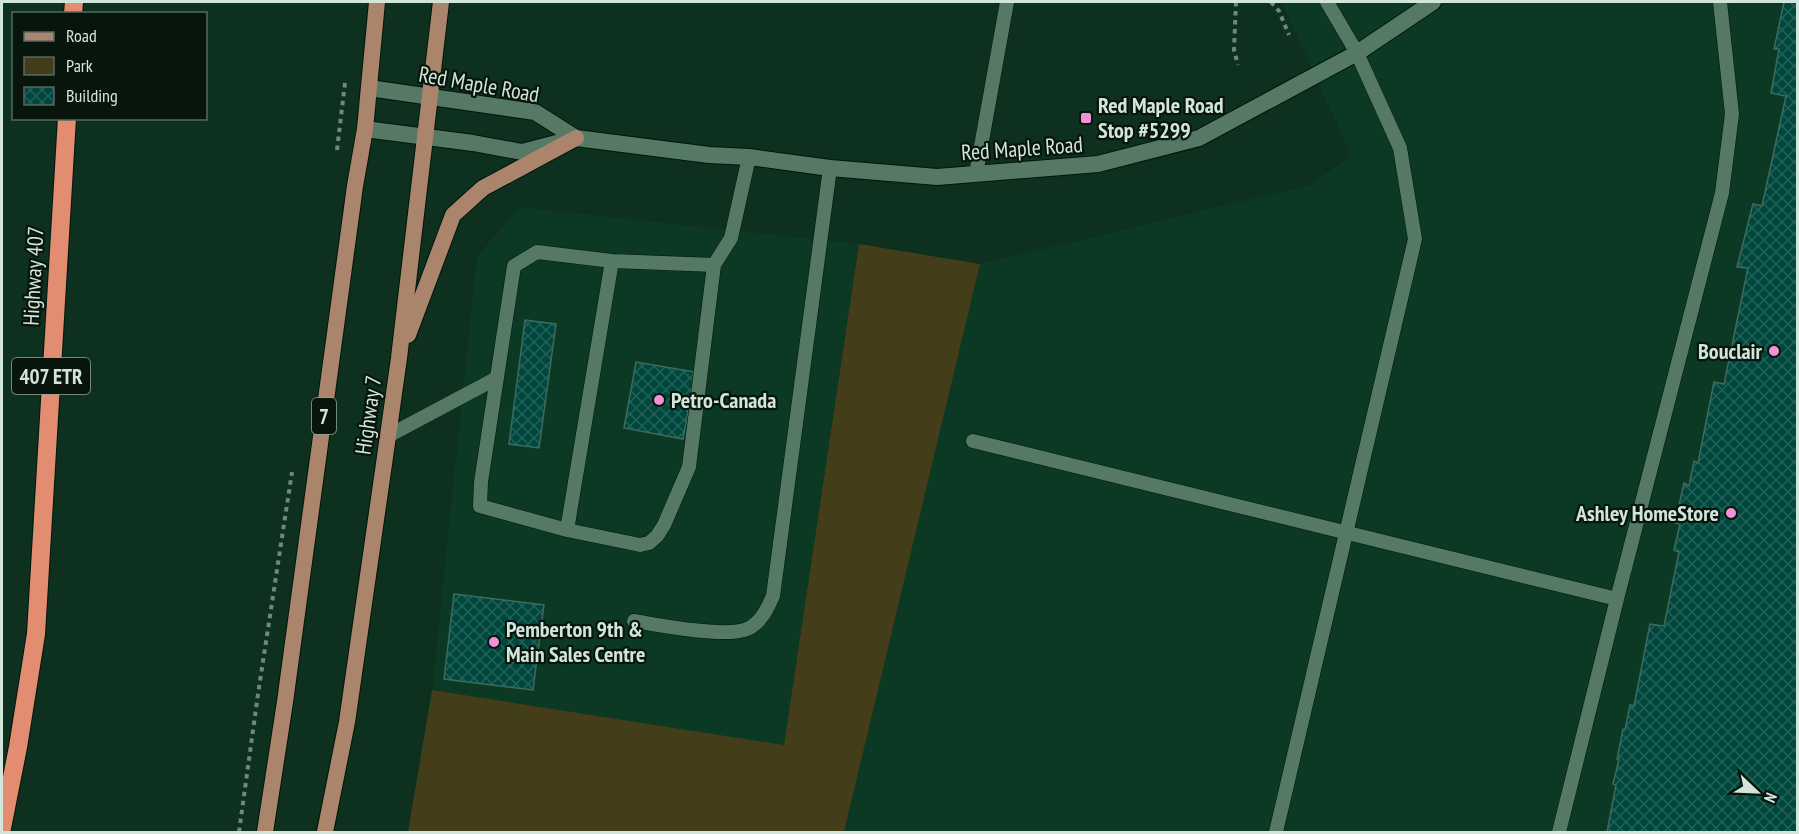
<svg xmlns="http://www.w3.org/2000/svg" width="1799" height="834" viewBox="0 0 1799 834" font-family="'PT Sans Narrow',sans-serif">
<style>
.built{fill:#0b3924}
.green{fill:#433d19}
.building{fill:url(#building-cross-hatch);stroke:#3e6a61;stroke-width:1.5}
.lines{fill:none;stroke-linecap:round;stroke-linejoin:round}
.service-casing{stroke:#00170b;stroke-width:15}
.tertiary-casing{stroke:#00170b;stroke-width:18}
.primary-casing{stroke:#00170b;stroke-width:18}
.motorway-casing{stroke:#00170b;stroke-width:20}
.path{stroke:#6f8a7c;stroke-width:4;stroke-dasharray:4.5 4.5;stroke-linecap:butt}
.service{stroke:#557964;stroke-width:14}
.tertiary{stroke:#557964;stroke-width:16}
.primary{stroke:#aa856c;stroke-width:16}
.motorway{stroke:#e28d71;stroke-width:18}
.poi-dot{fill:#f391d6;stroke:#07150d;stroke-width:2}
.labels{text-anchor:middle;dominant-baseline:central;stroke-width:4.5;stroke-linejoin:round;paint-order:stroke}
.shield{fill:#07150d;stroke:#95a79c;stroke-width:1.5}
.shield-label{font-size:21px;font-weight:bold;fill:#d2e5da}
.street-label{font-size:22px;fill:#d2e5da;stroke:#07150d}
.poi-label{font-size:22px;font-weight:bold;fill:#d2e5da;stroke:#07150d;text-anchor:start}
</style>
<defs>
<pattern id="building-cross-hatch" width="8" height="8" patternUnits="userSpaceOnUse" patternTransform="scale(1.5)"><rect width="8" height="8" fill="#00473d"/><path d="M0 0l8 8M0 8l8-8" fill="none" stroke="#246158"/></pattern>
</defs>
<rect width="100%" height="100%" fill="#0d301f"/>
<path class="built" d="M1282,2H1797V832H844L980,264L1310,185L1351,156Z
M520,207L859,244L784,746L432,690L477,256Z"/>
<path class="green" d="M859,244L980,264L844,832H408L432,690L784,745Z"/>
<path class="building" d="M1784,2H1798V832H1607L1616,785L1613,784L1619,759H1617L1623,729L1625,730L1630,705L1634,706L1650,624L1664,626L1679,552L1674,550L1680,524L1675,523L1684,483L1689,486L1694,461L1698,463L1714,382L1724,384L1748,268L1737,267L1753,204L1762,206L1786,96L1771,93L1779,49H1774Z
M525,320L556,324L539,448L509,444Z
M636,362L695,372L683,439L624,428Z
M454,594L544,605L533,690L444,679Z"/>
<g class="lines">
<g class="service-casing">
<path id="service" d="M976,174L1007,2
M612,261L537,252L514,266L481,482L480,506L567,530L640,545L649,543L657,536L664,525L689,467L714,265
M388,436L497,378
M973,441L1617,599
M567,530L612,261L714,265L731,238L749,157
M634,621C659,625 725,638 747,629C761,623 767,609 773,596L830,168
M1276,832L1415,239L1400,148L1357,53L1327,2
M1559,832L1617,599L1722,193L1732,114L1720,2"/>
</g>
<g class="tertiary-casing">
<path id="tertiary" d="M369,88L535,112L576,138
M365,129L473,143L522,152L576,138L709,155L749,157L830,168L937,177L1098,164L1199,138L1357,53L1433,2"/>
</g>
<g class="primary-casing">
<path id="primary" d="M408,335L453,215L483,188L576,138
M265,832L285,702L355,186L365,129L377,2
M325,832L347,722L388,436L399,358L441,2"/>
</g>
<g class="motorway-casing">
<path id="motorway" d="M73,14L74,2
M2,828L18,747L36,634L67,118"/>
</g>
<path class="path" d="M1236,2L1234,50L1238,65
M1271,2L1279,11L1289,35
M337,150L345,83
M239,832L258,694L292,472"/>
<use href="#service" class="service"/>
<use href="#tertiary" class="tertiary"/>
<use href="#primary" class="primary"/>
<use href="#motorway" class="motorway"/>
</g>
<g class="poi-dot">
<rect x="1080" y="112" width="12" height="12" rx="3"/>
<circle cx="1774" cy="351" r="6"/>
<circle cx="659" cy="400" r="6"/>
<circle cx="1731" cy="513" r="6"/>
<circle cx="494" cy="642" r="6"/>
</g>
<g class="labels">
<g class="shield">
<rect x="12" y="358" width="78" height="36" rx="4.5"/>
<rect x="312" y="398" width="24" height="36" rx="4.5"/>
</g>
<g class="shield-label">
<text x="51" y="376">407 ETR</text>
<text x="324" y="416">7</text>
</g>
<g class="street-label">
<text transform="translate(479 84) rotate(10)">Red Maple Road</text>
<text transform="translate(1022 148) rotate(-4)">Red Maple Road</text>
<text transform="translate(33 276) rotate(-87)">Highway 407</text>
<text transform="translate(368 415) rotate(-82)">Highway 7</text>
</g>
<g class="poi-label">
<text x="1098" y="105">Red Maple Road<tspan x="1098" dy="25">Stop #5299</tspan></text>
<text x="1762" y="351" text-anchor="end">Bouclair</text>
<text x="671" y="400">Petro-Canada</text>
<text x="1719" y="513" text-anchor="end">Ashley HomeStore</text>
<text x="506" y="629">Pemberton 9th &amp;<tspan x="506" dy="25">Main Sales Centre</tspan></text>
</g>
</g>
<rect width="1799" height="834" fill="none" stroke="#d2e5da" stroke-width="6"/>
<rect x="12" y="12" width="195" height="108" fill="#07150d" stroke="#58685f" stroke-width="1.5"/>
<rect x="24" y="32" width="30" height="9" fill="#aa856c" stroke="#58685f" stroke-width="1.5"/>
<text x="66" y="42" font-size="18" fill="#d2e5da">Road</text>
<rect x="24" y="57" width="30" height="18" fill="#433d19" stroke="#58685f" stroke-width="1.5"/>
<text x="66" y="72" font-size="18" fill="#d2e5da">Park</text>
<rect x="24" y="87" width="30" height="18" fill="url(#building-cross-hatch)" stroke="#58685f" stroke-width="1.5"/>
<text x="66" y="102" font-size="18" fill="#d2e5da">Building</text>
<g transform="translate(1757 792) rotate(113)" stroke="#07150d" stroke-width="4.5" paint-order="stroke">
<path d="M0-4.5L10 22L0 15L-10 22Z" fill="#d2e5da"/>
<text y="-9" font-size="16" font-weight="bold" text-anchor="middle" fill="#d2e5da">N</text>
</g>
</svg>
